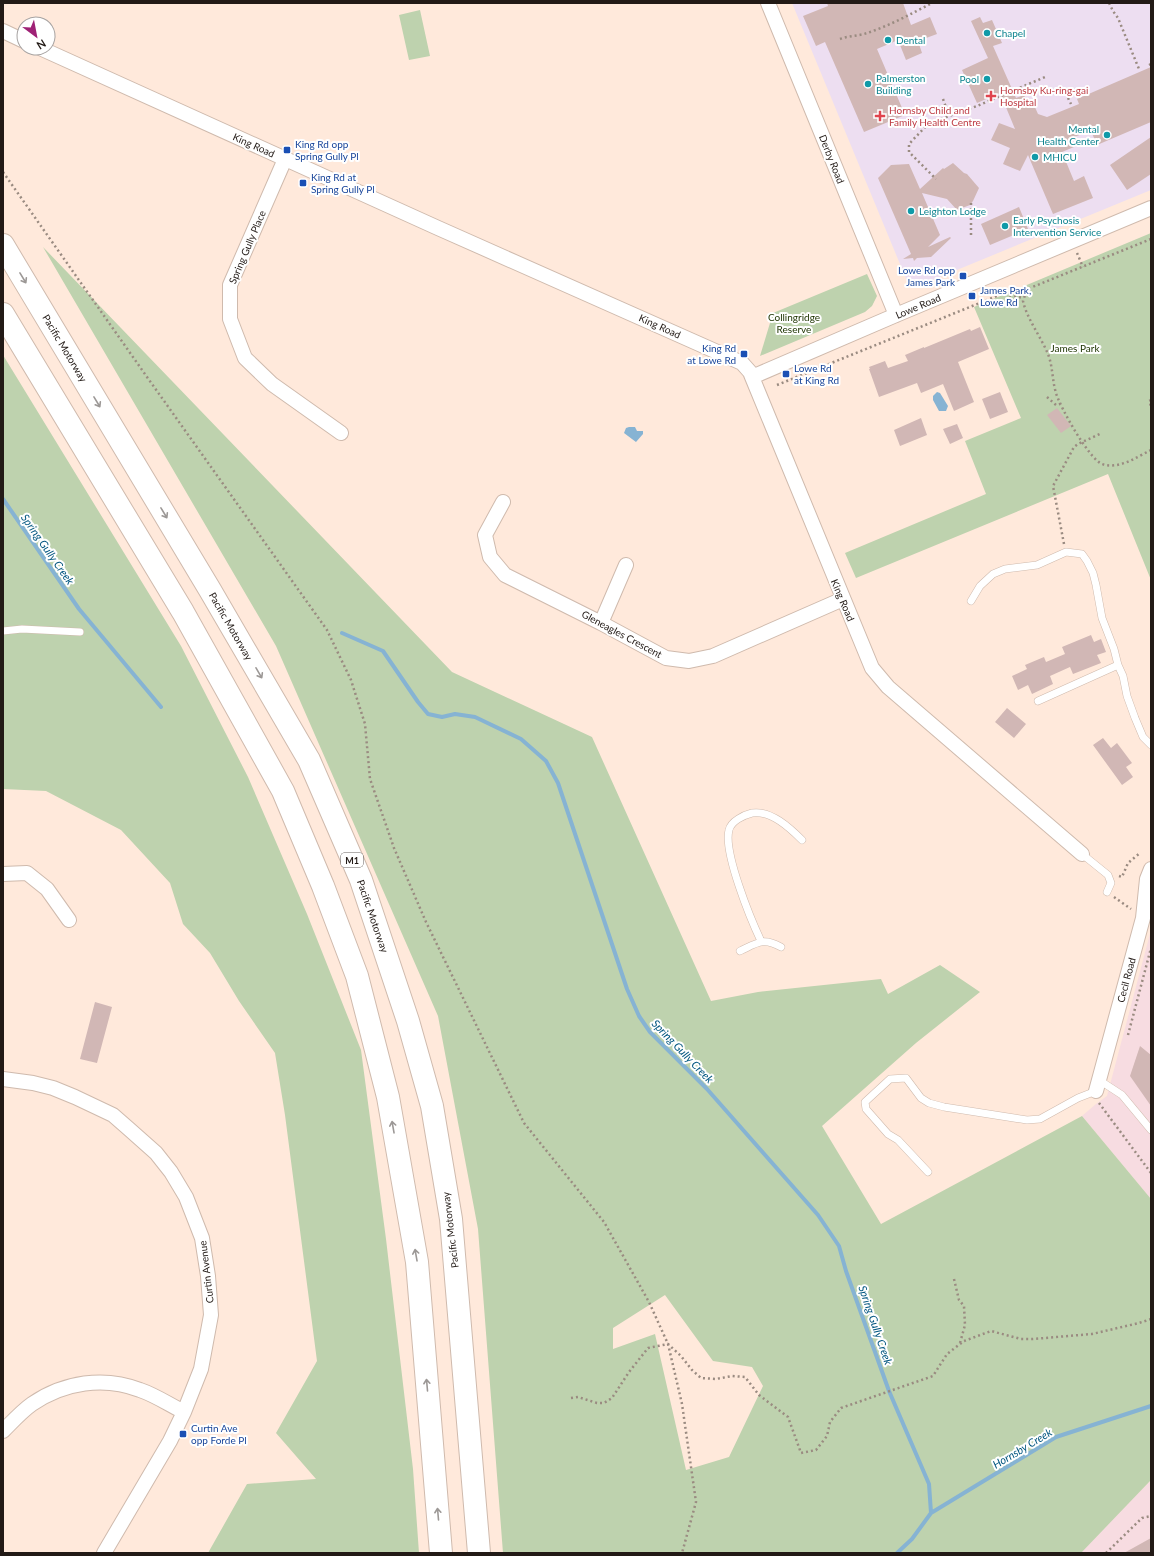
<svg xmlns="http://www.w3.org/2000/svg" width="1154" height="1556" viewBox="0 0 1154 1556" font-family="Lato,sans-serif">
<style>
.industrial{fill:#f7dce1}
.medical{fill:#eddef1}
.green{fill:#bed2ae;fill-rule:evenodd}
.water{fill:#86b3d3}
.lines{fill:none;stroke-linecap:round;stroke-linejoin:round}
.stream{stroke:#86b3d3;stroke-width:4}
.building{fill:#d1b7b5}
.service-casing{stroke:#cfbaad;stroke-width:8}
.minor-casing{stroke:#cfbaad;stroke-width:16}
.motorway-casing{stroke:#cfbaad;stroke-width:24}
.path{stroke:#9a8b81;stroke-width:2.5;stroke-dasharray:2 3;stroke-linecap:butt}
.service{stroke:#fff;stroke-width:7}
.minor{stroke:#fff;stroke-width:14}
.motorway{stroke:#fff;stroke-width:22}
.oneway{stroke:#9c9896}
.culture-dot{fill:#0f9aa8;stroke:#fff;stroke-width:1.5}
.health-dot{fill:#e0444e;stroke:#fff;stroke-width:1.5}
.transit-dot{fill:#1a4fb4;stroke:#fff;stroke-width:1.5}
.labels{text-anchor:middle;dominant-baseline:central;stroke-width:4;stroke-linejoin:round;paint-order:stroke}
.shield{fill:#fff;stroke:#645f5c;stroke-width:1}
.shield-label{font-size:9px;font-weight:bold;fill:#221a16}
.culture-label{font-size:10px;fill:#0d838f;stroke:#fff;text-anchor:start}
.health-label{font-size:10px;fill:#be3a42;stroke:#fff;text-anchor:start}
.transit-label{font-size:10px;fill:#164399;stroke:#fff;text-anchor:start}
.street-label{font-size:10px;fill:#221a16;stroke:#fff}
.park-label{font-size:10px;fill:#203604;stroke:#fff}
.water-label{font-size:11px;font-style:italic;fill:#01557f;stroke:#fff}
</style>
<rect width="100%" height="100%" fill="#ffe9db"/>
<path class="industrial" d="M1151,930V1199L1082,1116L1096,1104L1107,1096Z
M1151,1480V1553H1081L1087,1546Z"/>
<path class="medical" d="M792,3H1151V190L918,286L907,281Z"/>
<path class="green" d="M420,10L430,56L409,60L399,15Z
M1151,233V580L1108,474L856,578L845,553L986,494L965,441L1021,418L974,307Z
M43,247L452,672L592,737L711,1001L758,992L881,979L888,994L940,965L980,992L916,1043L822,1126L881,1224L1082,1116L1151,1199V1480L1081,1553H503L478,1229L438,1016L276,646ZM665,1295L713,1361L752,1367L763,1386L729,1457L686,1470L655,1334L613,1349V1328Z
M867,274L877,296L872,306L865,312L760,356L773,313Z
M3,355L181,646L248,777L307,914L361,1050L386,1239L413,1469L419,1553H208L247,1484L316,1479L276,1433L317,1361L285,1115L275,1053L239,1001L210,953L183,924L170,883L121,830L46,791L3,789Z"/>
<path class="water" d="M937,392L940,393L948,406L946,411H939L933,400V396Z
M629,427H635L637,431H643V434L636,442L624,433L626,428Z"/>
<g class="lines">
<path class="stream" d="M3,499L79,609L161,707
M342,633L383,651L418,702L428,714L442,717L455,714L475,717L521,739L546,761L558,783L627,989L639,1016L650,1032L707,1089L818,1215L839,1246L846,1271L889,1391L929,1484L931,1513
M897,1553L912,1539L931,1513L1056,1437L1151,1406"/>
</g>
<path class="building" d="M827,3H903L911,25L930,17L937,34L918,41L922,53L906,60L898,40L877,49L905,115L864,132L825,42L816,46L803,16L828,6Z
M980,17L983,23L992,20L1002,43L993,46L1016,98L1024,95L1029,107L1034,105L1038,114L1047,117L1079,104L1077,99L1151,67V122L1097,145L1091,131L1071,138L1074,147L1062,152L1074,181L1084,176L1093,198L1053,214L1028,155L1020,171L1003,164L1010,148L991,140L999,123L1015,129L1000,93L977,103L962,70L988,58L971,21Z
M1151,137V174L1127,190L1110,165Z
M953,163L964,173L967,174L979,188L973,201L970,205L957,210L947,199L922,193L940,235L928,247L950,237L951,238L931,257L917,258L914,261L913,258L903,259L911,254L878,178L891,165L909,164L920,189L943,168L944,169Z
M1019,207L1028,229L990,245L981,224Z
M980,327L989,349L958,362L974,402L954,411L943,384L921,393L917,383L879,397L869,369H870L869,367L885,361L888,368L908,361L905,355L924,347V348L970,329L971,331Z
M1000,392L1008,412L990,419L982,399Z
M1057,408L1071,426L1061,433L1047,415Z
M921,418L927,435L900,446L894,430Z
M957,424L963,438L950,444L943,429Z
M1091,635L1094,642L1101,639L1106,652L1097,655L1101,663L1073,674L1070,667L1050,676L1053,684L1032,694L1028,685L1018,690L1012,676L1027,669L1025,665L1044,657L1046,662L1065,654L1062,647Z
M1007,708L1026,724L1014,738L995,722Z
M1103,738L1111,748L1117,743L1132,763L1126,767L1133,777L1122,785L1093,745Z
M95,1002L112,1007L97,1063L80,1059Z
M1140,1046L1151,1055V1106L1130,1076Z
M1151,1538V1553H1124Z"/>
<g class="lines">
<g class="service-casing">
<path id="service" d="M971,601L980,586L993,574L1005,569L1037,565L1066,552L1082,554L1087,561L1093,573L1096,585L1102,618L1114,649L1118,665L1123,676L1127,696L1135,718L1143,737L1151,745
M3,631L22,629L80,632
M1038,701L1118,665
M1082,854L1108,875L1111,883L1107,892
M761,941C751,920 723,852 729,830C731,821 744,815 752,813C771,810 790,828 802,840
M740,951C757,943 763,937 781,947
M1099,1080L1122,1095L1151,1130
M928,1172L898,1140L888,1134L866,1109L865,1102L890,1079L906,1078L921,1098L929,1103L944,1107L1027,1120L1040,1119L1078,1098L1096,1091"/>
</g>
<g class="minor-casing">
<path id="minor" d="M768,3L896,315
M3,31L24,41
M40,48L438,228L742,363L750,372L752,377L872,668L888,687L1082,854
M285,159L230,285V319L245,358L272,384L341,433
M752,377L896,315L1151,208
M503,502L485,535L490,557L505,575L601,623L666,658L689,661L713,656L843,599
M601,623L626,565
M3,874L27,873L47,889L69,920
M3,1079L33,1083L53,1088L75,1097L113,1115L129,1129L156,1153L171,1172L186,1197L202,1238L208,1276L211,1315L201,1369L184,1412L170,1441L104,1553
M1096,1091L1143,918L1147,879L1151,869
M3,1431C12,1422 22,1411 32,1404C64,1382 104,1376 140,1390C155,1395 170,1405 184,1412"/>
</g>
<g class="motorway-casing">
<path id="motorway" d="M3,245L210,590L309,760L361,880L408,1021L432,1106L451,1219L479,1553
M3,314L183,612L283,791L323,886L357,976L388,1097L417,1262L441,1553"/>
</g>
<path class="path" d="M1109,3L1113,11L1118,18L1139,69
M840,39C848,36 856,36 864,34C887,27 911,14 932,3
M1149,65L1151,64
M1068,98L1071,104
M943,99L947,110L944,118
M941,119L977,106L1045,77
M929,123L909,144V152L936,179
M3,172L147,377L327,630L351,680L365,724L370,779L394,848L426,922L524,1123L604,1222L649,1302L668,1344L682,1404L696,1502L682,1553
M971,203V237
M1151,239L1030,288L1025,295L1023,301C1027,319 1041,337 1048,354C1053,367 1052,380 1056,393C1060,407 1089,459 1102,464C1118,470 1137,457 1151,450
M1077,253L1083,267
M777,385L1002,294L1024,298
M1047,397L1056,405L1060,404
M1151,400L1149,401L1151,406
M1064,544L1053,486L1074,447L1078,444L1102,433
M1119,876L1122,877L1128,863L1140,853
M1114,897L1131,909
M1128,1035L1151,948
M1099,1103L1151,1173
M954,1279L959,1300L964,1306L965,1325L960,1343
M571,1398L578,1397L597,1403H604L612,1398L629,1372L648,1348L668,1344L681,1356L692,1370L701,1378L716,1379L732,1376L745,1377L759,1395L788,1417L801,1453L816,1450L827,1436L830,1422L841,1408L933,1376L947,1354L964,1341L991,1331L1021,1339H1033L1092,1334L1139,1323L1151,1319
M1106,1553L1142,1518L1151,1516"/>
<use href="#service" class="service"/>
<use href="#minor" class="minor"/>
<use href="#motorway" class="motorway"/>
</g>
<defs><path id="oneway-shaft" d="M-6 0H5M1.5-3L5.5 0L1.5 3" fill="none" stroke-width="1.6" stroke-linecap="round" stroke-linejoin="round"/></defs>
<g class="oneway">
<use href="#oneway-shaft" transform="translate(23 278) rotate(59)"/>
<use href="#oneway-shaft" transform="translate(97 402) rotate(59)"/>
<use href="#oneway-shaft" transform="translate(164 513) rotate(59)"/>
<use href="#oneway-shaft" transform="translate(259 673) rotate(60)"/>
<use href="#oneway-shaft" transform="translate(393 1127) rotate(-100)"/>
<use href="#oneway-shaft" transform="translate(416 1255) rotate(-100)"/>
<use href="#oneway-shaft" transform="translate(427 1385) rotate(-95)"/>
<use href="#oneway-shaft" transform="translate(438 1514) rotate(-95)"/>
</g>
<g class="culture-dot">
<circle cx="987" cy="33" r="4"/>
<circle cx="888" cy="40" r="4"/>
<circle cx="987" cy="79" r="4"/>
<circle cx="868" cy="84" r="4"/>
<circle cx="1107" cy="135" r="4"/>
<circle cx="1035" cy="157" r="4"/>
<circle cx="911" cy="211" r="4"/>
<circle cx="1005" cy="226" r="4"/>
</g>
<g class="health-dot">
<path d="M989 90h4v4h4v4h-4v4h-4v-4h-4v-4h4z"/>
<path d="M878 110h4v4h4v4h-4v4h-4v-4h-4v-4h4z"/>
</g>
<g class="transit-dot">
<rect x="283" y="146" width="8" height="8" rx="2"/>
<rect x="299" y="179" width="8" height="8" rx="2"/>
<rect x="959" y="272" width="8" height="8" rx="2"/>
<rect x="968" y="292" width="8" height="8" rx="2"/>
<rect x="740" y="350" width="8" height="8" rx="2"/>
<rect x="782" y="370" width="8" height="8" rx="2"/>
<rect x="179" y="1430" width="8" height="8" rx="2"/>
</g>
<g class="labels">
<rect class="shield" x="341" y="853" width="22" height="14" rx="3"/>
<g class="shield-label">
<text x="352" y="860">M1</text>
</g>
<g class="culture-label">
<text x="995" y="33">Chapel</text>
<text x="896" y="40">Dental</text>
<text x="876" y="78">Palmerston<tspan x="876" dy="12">Building</tspan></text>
<text x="979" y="79" text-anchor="end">Pool</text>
<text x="1099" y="129" text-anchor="end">Mental<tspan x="1099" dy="12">Health Center</tspan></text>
<text x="1043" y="157">MHICU</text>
<text x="919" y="211">Leighton Lodge</text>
<text x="1013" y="220">Early Psychosis<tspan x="1013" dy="12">Intervention Service</tspan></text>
</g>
<g class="health-label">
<text x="1000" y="90">Hornsby Ku-ring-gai<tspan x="1000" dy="12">Hospital</tspan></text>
<text x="889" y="110">Hornsby Child and<tspan x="889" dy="12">Family Health Centre</tspan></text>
</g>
<g class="transit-label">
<text x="295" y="144">King Rd opp<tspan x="295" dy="12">Spring Gully Pl</tspan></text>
<text x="311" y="177">King Rd at<tspan x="311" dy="12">Spring Gully Pl</tspan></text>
<text x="955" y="270" text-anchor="end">Lowe Rd opp<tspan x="955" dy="12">James Park</tspan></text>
<text x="980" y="290">James Park,<tspan x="980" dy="12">Lowe Rd</tspan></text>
<text x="736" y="348" text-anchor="end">King Rd<tspan x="736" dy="12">at Lowe Rd</tspan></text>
<text x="794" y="368">Lowe Rd<tspan x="794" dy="12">at King Rd</tspan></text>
<text x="191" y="1428">Curtin Ave<tspan x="191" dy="12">opp Forde Pl</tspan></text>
</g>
<g class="street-label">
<text transform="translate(254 145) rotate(24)">King Road</text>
<text transform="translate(832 159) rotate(68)">Derby Road</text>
<text transform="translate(247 247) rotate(-67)">Spring Gully Place</text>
<text transform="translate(918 306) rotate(-23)">Lowe Road</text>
<text transform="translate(660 326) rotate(24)">King Road</text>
<text transform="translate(65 348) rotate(59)">Pacific Motorway</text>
<text transform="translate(843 600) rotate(67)">King Road</text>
<text transform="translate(231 626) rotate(60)">Pacific Motorway</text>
<text transform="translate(622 634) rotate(28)">Gleneagles Crescent</text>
<text transform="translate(373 916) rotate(71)">Pacific Motorway</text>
<text transform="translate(1126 980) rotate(-75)">Cecil Road</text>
<text transform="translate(450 1230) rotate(-97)">Pacific Motorway</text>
<text transform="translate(206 1272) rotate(-97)">Curtin Avenue</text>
</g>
<g class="park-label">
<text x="794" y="317">Collingridge<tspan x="794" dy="12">Reserve</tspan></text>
<text x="1075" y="348">James Park</text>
</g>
<g class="water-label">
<text transform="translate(48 549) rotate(55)">Spring Gully Creek</text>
<text transform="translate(683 1051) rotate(46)">Spring Gully Creek</text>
<text transform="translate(876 1325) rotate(71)">Spring Gully Creek</text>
<text transform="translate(1022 1448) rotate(-31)">Hornsby Creek</text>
</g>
</g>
<rect width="1154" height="1556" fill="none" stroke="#221a16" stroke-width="8"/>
<g transform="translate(36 36) rotate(148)"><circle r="19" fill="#ffffff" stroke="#a7a3a2"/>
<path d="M0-3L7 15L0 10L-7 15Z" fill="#9f2276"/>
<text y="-6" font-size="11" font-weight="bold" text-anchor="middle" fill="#221a16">N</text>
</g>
</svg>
